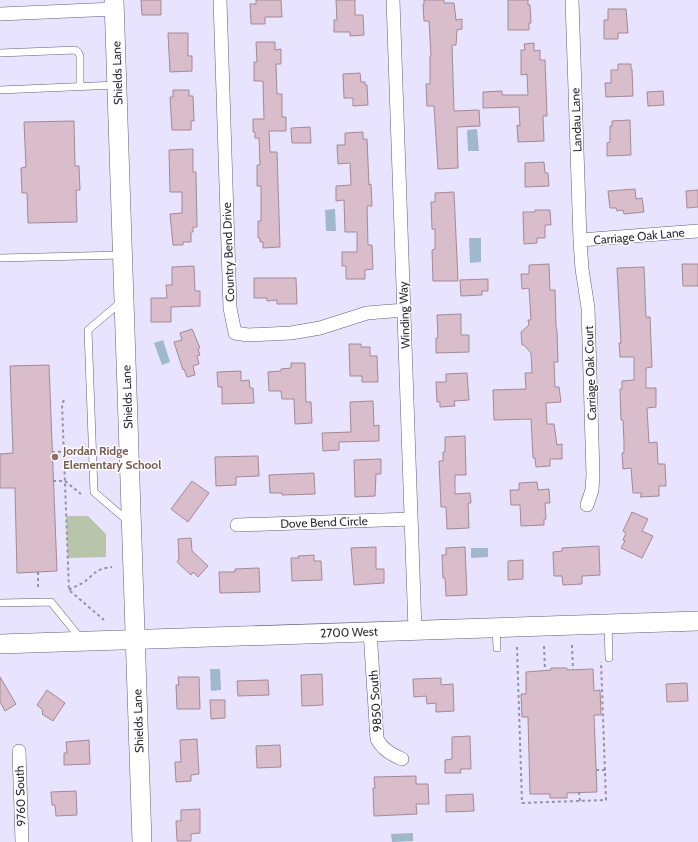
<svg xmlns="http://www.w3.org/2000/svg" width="698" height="842" viewBox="0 0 698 842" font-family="Cabin,sans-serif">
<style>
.green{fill:#b9c5ab}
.water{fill:#9fb8cd}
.building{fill:#d9bdcb;stroke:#a38996}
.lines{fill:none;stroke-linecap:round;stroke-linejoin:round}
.service-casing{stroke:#635e75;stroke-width:8}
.minor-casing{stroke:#635e75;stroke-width:14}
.secondary-casing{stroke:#635e75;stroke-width:20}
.path{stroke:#9692a6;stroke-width:2;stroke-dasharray:3 3;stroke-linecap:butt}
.service{stroke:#fff;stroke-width:7}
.minor{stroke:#fff;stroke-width:13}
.secondary{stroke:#fff;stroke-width:19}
.education-dot{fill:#8d6e63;stroke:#fff;stroke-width:1.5}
.labels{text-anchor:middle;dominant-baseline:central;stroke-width:3;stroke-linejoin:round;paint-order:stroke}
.street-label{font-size:12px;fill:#2e2c36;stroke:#fff}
.education-label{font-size:12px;font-weight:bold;fill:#785e54;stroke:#fff;text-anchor:start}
</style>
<rect width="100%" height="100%" fill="#e8e3fe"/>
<path class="green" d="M66,516H88L106,534V557L68,558Z"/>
<path class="water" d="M477,129L479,151H468L467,130Z
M335,209L336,231H326L325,210Z
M469,238H481V262L470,263Z
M163,340L170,362L162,365L154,343Z
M471,548H488V557L471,558Z
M210,669H220L221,690L211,691Z
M413,833V841L392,842L391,834Z"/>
<path class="building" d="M141,0H161V15H142Z
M256,0H281L282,17H265V24H251L250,4H256Z
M336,0H355V15H363L364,35L350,36V32H334V20H337Z
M424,0H444V3H454L456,20L462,19V29L457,30L456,45H452L454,111L479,110L480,126L457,127L458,168L438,169L434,106H427L426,84H430V56H431L429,21H424L423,4H424Z
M508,0H528V5H530L531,23H529V30H508Z
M608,9H626L628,33H618V39H604V20H608Z
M168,33H188V56H192V71L170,72Z
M256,42H275V50L281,49V64H276L277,94H282V117H286V131H269L270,152H277L280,247L263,248V242H260V238H258V221H261V186H257V165H260L259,138H255V132H253V119H264L263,81H254V62H257Z
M534,43V51L540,50V60H545L547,116H543L544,141L518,142L517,125L520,126L519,107L483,108V92L502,91V95H528L527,74L521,75V50H525L524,44Z
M618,64H631V69H632L633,96L606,97L605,83H611V70H618Z
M360,73L361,82H365V85H367L368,105L353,106V98H344L343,74Z
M173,90H189V96H193L194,121H191V130H172L170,97H173Z
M663,91L664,105L648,106L647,92Z
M630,120L631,155L607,156V143L610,142V126H612V121Z
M74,121L75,166H79L80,190H76L77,222L28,223L27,193H22L21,168L26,167L24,122Z
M310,127L311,143H292L291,128Z
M363,132V139H367L369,185L371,184L372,206H367L368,245H372L373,269L365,270V279H346V266H342V252H357V232H345L344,200L336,201V186L351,185L350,163L338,164L337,145H345V133Z
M193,149V172H196L197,227H193V232H191V242H183V245H173L170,214L182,213V192H170L169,150Z
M544,162L545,173H548L549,186L525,187V163Z
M635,189L636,199L642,198L644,212L624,214L623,210L617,211L616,208H610L608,191Z
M698,190V207L687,208L686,191Z
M454,192L458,281H433L432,250L435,249V229H432L431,202H435V193Z
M535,210H550L551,225H545V238H537V243L524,244L523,212H535Z
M549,264L550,290H555L556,326L557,331L558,362H554L555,387H559L561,402L546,403L547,424H554L557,445L562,444V459H550V466L536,467L535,458H533L531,419L494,420L493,390L526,389L525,373H532L531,353L524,345H522L521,332L529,325L528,320H531L529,288L522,289L521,274H529V265Z
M682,264H698V286H683Z
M194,266L195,291H200V306L171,307V322H151V298H167L166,285H172V267Z
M644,267L646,317H650L652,367L646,368V388H656V407L647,408L649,443L657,442L658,464H665L666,486H659V496L640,497L642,493H633L631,468L623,469L622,453H624V443L623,420H621L620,389H622V381L634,380V357H620L619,343H621L617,268Z
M254,278H296L297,304H277V300L267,301V298H254Z
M488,279V291H482V295L461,296L460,280Z
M461,314V335H469V352L436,353V338H438L437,315Z
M192,329L200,348L198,349L200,355L197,356L199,364L193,366L195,375L187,377L184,369L183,370L174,342L182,340L180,333Z
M349,344H361V347H370V356H377L378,382H362V376H350Z
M291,363H305L306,402H311L312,423L295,424L294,399H282L281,391H269L268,372L281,371V369L291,368Z
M49,365L57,571L17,573L15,488H0V454L13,453L10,366Z
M241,371V381L249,380L250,388H253L254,403L222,404V387H218L217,372Z
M467,373L469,400L454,401L455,406L440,407V402H437L436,382H446V374Z
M373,401L374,426L379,425V441L339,442V450L323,451L322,433L351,432L350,402Z
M465,436L466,475H455V494L470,493L471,503H468L469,528L447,529L446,507H441L439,461H443V452H445V437Z
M258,456L259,476L236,477V485L216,486L215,457Z
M381,459V474H376L375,496L355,497L354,460Z
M314,473L315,494L282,495V493H270L269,475Z
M192,481L209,493L188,522L171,509Z
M537,482L538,490L549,489L550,503H545L546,519H544V525L521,526L520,505H511L510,490H519V483Z
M632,512L648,519L642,531L653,536L642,558L621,548L625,541L623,540L626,533L623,531Z
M191,538L192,551L208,566L198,577L193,572L191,575L177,562L179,559L178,539Z
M599,546L600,575L582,576V584L563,585L562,576H554L553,552L562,551V548Z
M376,547V569H384V583L354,585L351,548Z
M465,547L467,595L446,596L445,578H443L442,555H446V548Z
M314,555V561H321L322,580L292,581L291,558H299L298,556Z
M523,560V579L508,580V561Z
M259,568L260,592L220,593L219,572H235V569Z
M551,668H567V670L593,669L594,691L600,690L601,715H594L597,792L567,793V798H550V794H530L528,717H522L521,694H526V672L551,670Z
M322,674L323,705L302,706L301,675Z
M0,677L16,704L5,711L0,702Z
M178,677H199L200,709H177L176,685H179Z
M441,678V685L453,684L454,711L436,712V703L427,704L426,696L414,697L413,679Z
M268,680L269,695L238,696L237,681Z
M687,683L688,701L667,702L666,684Z
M47,690L65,703L53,721L42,714L43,713L42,712L43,710L37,705Z
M210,700H225V718L211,719Z
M470,736L471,769H460L461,773H445V760L452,759V737Z
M197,739L199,774L191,775V781L176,782L175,762H181L180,740Z
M89,740L90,764L64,765V753H67L66,742Z
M280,745L281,767L257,768L256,746Z
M416,776V784H428L429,804H416L417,814L374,816L373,788H375L374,777Z
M76,791L77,815L56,816L55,805H52L51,792Z
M473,794L474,811L446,812V795Z
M200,809V833L191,834V841H177L176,821H181V810Z"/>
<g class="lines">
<g class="service-casing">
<path id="service" d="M0,53L75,50L78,52L80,56V86
M0,90L117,85
M0,258L122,255
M121,302L88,330L94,492L129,522
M0,603L51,602L81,639
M608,624L609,658
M496,628L497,648"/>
</g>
<g class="minor-casing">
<path id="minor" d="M220,0L230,308L235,333L248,335L291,333L320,328L367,313L404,310
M393,0L415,630
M572,0L580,240L582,269L588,308L593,475L592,490L587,505
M0,14L115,9
M580,240L698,231
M237,525L411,519
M370,631L377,739C383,750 391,754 402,759
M19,751L22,842"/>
</g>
<g class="secondary-casing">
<path id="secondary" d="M114,0L142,842
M0,644L698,621"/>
</g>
<path class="path" d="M64,400L62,404L69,590L104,620
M52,452L79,451
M53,481H65L81,494
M38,572V590
M69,590C74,587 79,585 84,582C96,573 95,569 112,567
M572,645L573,670
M544,646L545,671
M517,647L522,803L606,800L601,662
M596,770H605
M579,792L580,801"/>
<use href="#service" class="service"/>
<use href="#minor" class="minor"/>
<use href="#secondary" class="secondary"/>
</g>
<circle class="education-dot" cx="55" cy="457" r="4"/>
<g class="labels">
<g class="street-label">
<text transform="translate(117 73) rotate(-92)">Shields Lane</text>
<text transform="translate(576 120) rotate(-92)">Landau Lane</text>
<text transform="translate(639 236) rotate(-5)">Carriage Oak Lane</text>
<text transform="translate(228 252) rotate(-92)">Country Bend Drive</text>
<text transform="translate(404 315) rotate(-92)">Winding Way</text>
<text transform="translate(590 373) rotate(-92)">Carriage Oak Court</text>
<text transform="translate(127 397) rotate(-92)">Shields Lane</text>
<text transform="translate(324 522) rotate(-2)">Dove Bend Circle</text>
<text transform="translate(349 632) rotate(-2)">2700 West</text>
<text transform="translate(375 701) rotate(-94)">9850 South</text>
<text transform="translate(138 721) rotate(-92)">Shields Lane</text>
<text transform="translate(20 796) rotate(-92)">9760 South</text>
</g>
<g class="education-label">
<text x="63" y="450">Jordan Ridge<tspan x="63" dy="14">Elementary School</tspan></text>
</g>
</g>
</svg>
